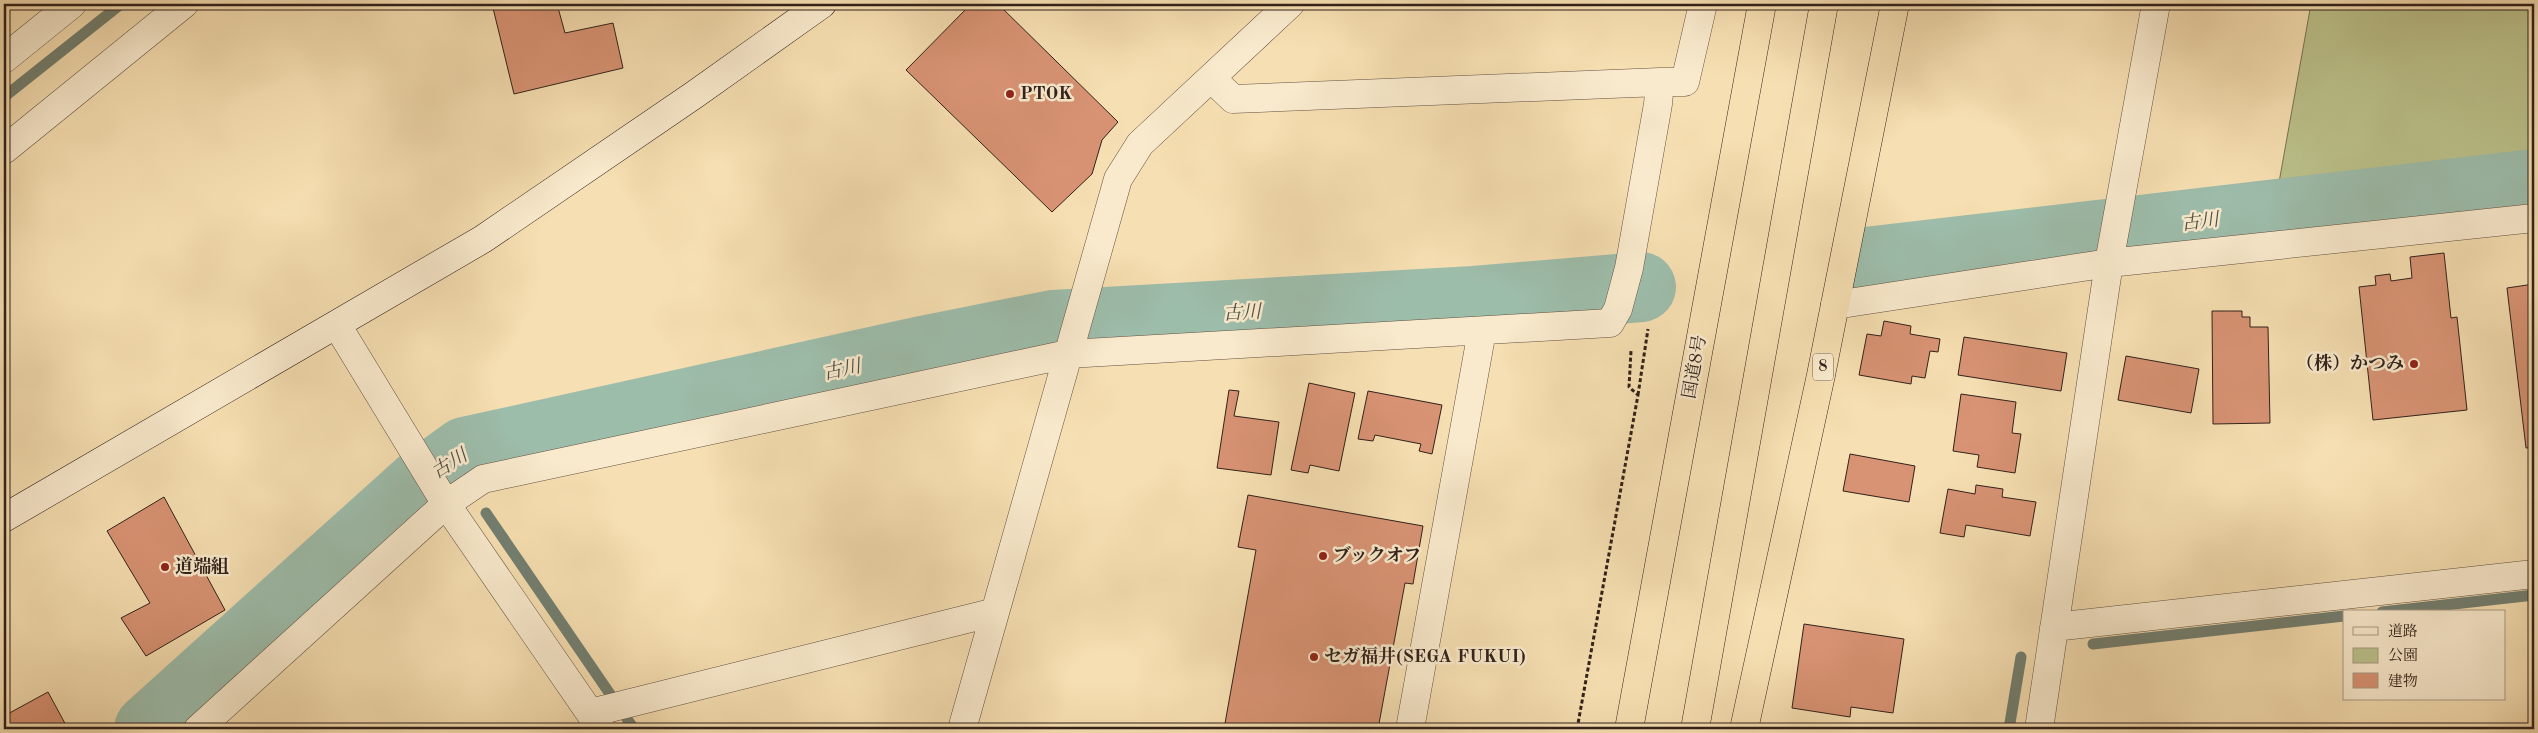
<svg xmlns="http://www.w3.org/2000/svg" width="2538" height="733" viewBox="0 0 2538 733" font-family="'Old Standard TT','Noto Serif JP',serif">
<style>
.green{fill:#bcc28c;stroke:#767254}
.lines{fill:none;stroke-linecap:round;stroke-linejoin:round}
.stream{stroke:#727f71;stroke-width:11}
.river{stroke:#9dbdab;stroke-width:70}
.building{fill:#d89374;stroke:#31211b}
.street-casing{stroke:#625041;stroke-width:29}
.secondary-casing{stroke:#31211b;stroke-width:29}
.highway-casing{stroke:#31211b;stroke-width:29}
.path{stroke:#31211b;stroke-width:3;stroke-dasharray:4 2.5;stroke-linecap:butt}
.street{stroke:#f9eacd;stroke-width:28}
.secondary{stroke:#f9eacd;stroke-width:28}
.highway{stroke:#f6dfb2;stroke-width:28}
.poi-dot{fill:#8f2418;stroke:#f9eacd;stroke-width:2}
.labels{text-anchor:middle;dominant-baseline:central;stroke-width:5;stroke-linejoin:round;paint-order:stroke}
.shield{fill:#f9eacd;stroke:#6d5d50;stroke-width:1}
.shield-label{font-size:16px;font-weight:bold;fill:#31211b}
.poi-label{font-size:18px;font-weight:bold;fill:#31211b;stroke:#f9eacd;text-anchor:start}
.street-label{font-size:18px;fill:#31211b;stroke:#f9eacd}
.water-label{font-size:19px;font-style:italic;fill:#515046;stroke:#f9eacd}
</style>
<rect width="100%" height="100%" fill="#f6dfb2"/>
<filter id="stains"><feTurbulence type="fractalNoise" baseFrequency=".004" numOctaves="4"/><feColorMatrix values="0 0 0 0 .2 0 0 0 0 .09 0 0 0 0 .02 0 0 0 .5 -.17"/></filter>
<radialGradient id="worn" r=".72"><stop offset=".6" stop-color="#630" stop-opacity="0"/><stop offset="1" stop-color="#630" stop-opacity=".3"/></radialGradient>
<path class="green" d="M2311,4H2534V157L2278,188Z"/>
<g class="lines">
<path class="stream" d="M4,97L121,4
M486,513L634,729
M2382,612L2534,595
M2093,644L2344,616
M2009,729L2021,657"/>
<path class="river" d="M1866,262L2534,184
M149,729L421,484L465,452L918,352L1053,325L1474,301L1641,287"/>
</g>
<path class="building" d="M492,4H557L565,33L613,23L623,68L514,94Z
M971,4H998L1118,122L1102,140L1092,174L1052,212L906,70Z
M2444,253L2451,318L2457,317L2467,410L2373,420L2359,287L2376,285L2375,276L2390,274L2391,281L2412,278L2410,257Z
M2534,284V447L2526,448L2507,288Z
M2212,311H2242V317H2250V327H2268L2270,423L2213,424Z
M1884,321L1911,326L1910,334L1940,339L1938,352L1930,351L1925,378L1912,376L1911,384L1859,375L1867,334L1881,336Z
M1964,337L2067,353L2061,391L1958,375Z
M2126,356L2199,369L2191,413L2118,400Z
M1309,383L1355,393L1339,471L1310,465L1308,473L1291,470Z
M1229,390L1239,391L1234,416L1279,422L1271,475L1217,468Z
M1368,391L1442,405L1432,454L1419,451L1421,444L1375,435L1373,441L1358,439Z
M1961,394L2016,402L2012,433L2021,434L2015,473L1977,467L1979,455L1953,451Z
M1850,454L1915,466L1909,502L1843,491Z
M1976,485L2003,489L2002,497L2036,502L2030,536L1966,525L1964,537L1940,533L1948,489L1975,494Z
M1248,495L1423,526L1413,584L1405,583L1378,729H1224L1256,550L1238,547Z
M164,497L225,610L146,656L121,618L150,603L107,531Z
M1804,624L1904,639L1893,713L1851,707L1850,717L1792,708Z
M48,692L68,729H4V716Z"/>
<g class="lines">
<g class="street-casing">
<path id="street" d="M4,59L72,4
M1660,82H1685L1703,4
M4,150L184,4
M1835,305L2109,263L2534,218
M337,325L446,504L601,729
M2054,627L2534,574
M590,713L995,612
M198,729L446,504L483,479L1068,354L1610,323L1618,309L1629,268L1658,104L1660,82L1233,99L1211,78
M962,729L1118,179L1140,144L1290,4
M1410,729L1482,331
M2039,729L2109,263L2156,4"/>
</g>
<g class="secondary-casing">
<path id="secondary" d="M4,518L483,239L694,95L822,4"/>
</g>
<g class="highway-casing">
<path id="highway" d="M1629,729L1762,4
M1695,729L1824,4
M1744,729L1821,375L1895,4"/>
</g>
<path class="path" d="M1638,395L1648,329
M1577,729L1638,395L1629,387L1631,351"/>
<use href="#street" class="street"/>
<use href="#secondary" class="secondary"/>
<use href="#highway" class="highway"/>
</g>
<g class="poi-dot">
<circle cx="1010" cy="94" r="5"/>
<circle cx="2414" cy="364" r="5"/>
<circle cx="1323" cy="556" r="5"/>
<circle cx="165" cy="567" r="5"/>
<circle cx="1314" cy="657" r="5"/>
</g>
<g class="labels">
<rect class="shield" x="1813" y="353.5" width="20" height="27" rx="4"/>
<g class="shield-label">
<text x="1823" y="367">8</text>
</g>
<g class="poi-label">
<text x="1020" y="94">PTOK</text>
<text x="2404" y="364" text-anchor="end">（株）かつみ</text>
<text x="1333" y="556">ブックオフ</text>
<text x="175" y="567">道端組</text>
<text x="1324" y="657">セガ福井(SEGA FUKUI)</text>
</g>
<g class="street-label">
<text transform="translate(1695 367) rotate(-80)">国道8号</text>
</g>
<g class="water-label">
<text transform="translate(2200 223) rotate(-7)">古川</text>
<text transform="translate(1242 314) rotate(-3)">古川</text>
<text transform="translate(842 371) rotate(-12)">古川</text>
<text transform="translate(450 465) rotate(-32)">古川</text>
</g>
</g>
<rect width="2538" height="733" fill="none" stroke="#f6dfb2" stroke-width="20"/>
<rect x="5" y="5" width="2528" height="723" fill="none" stroke="#31211b" stroke-width="2.5"/>
<rect x="10" y="10" width="2518" height="713" fill="none" stroke="#31211b"/>
<rect x="2343" y="610" width="162" height="90" fill="#f9eacd" stroke="#a99a86"/>
<rect x="2353" y="627" width="25" height="8" fill="#f9eacd" stroke="#a99a86"/>
<text x="2388" y="636" font-size="15" fill="#31211b">道路</text>
<rect x="2353" y="648" width="25" height="15" fill="#bcc28c" stroke="#a99a86"/>
<text x="2388" y="660" font-size="15" fill="#31211b">公園</text>
<rect x="2353" y="673" width="25" height="15" fill="#d89374" stroke="#a99a86"/>
<text x="2388" y="686" font-size="15" fill="#31211b">建物</text>
<rect width="100%" height="100%" filter="url(#stains)"/>
<rect width="100%" height="100%" fill="url(#worn)"/>
</svg>
